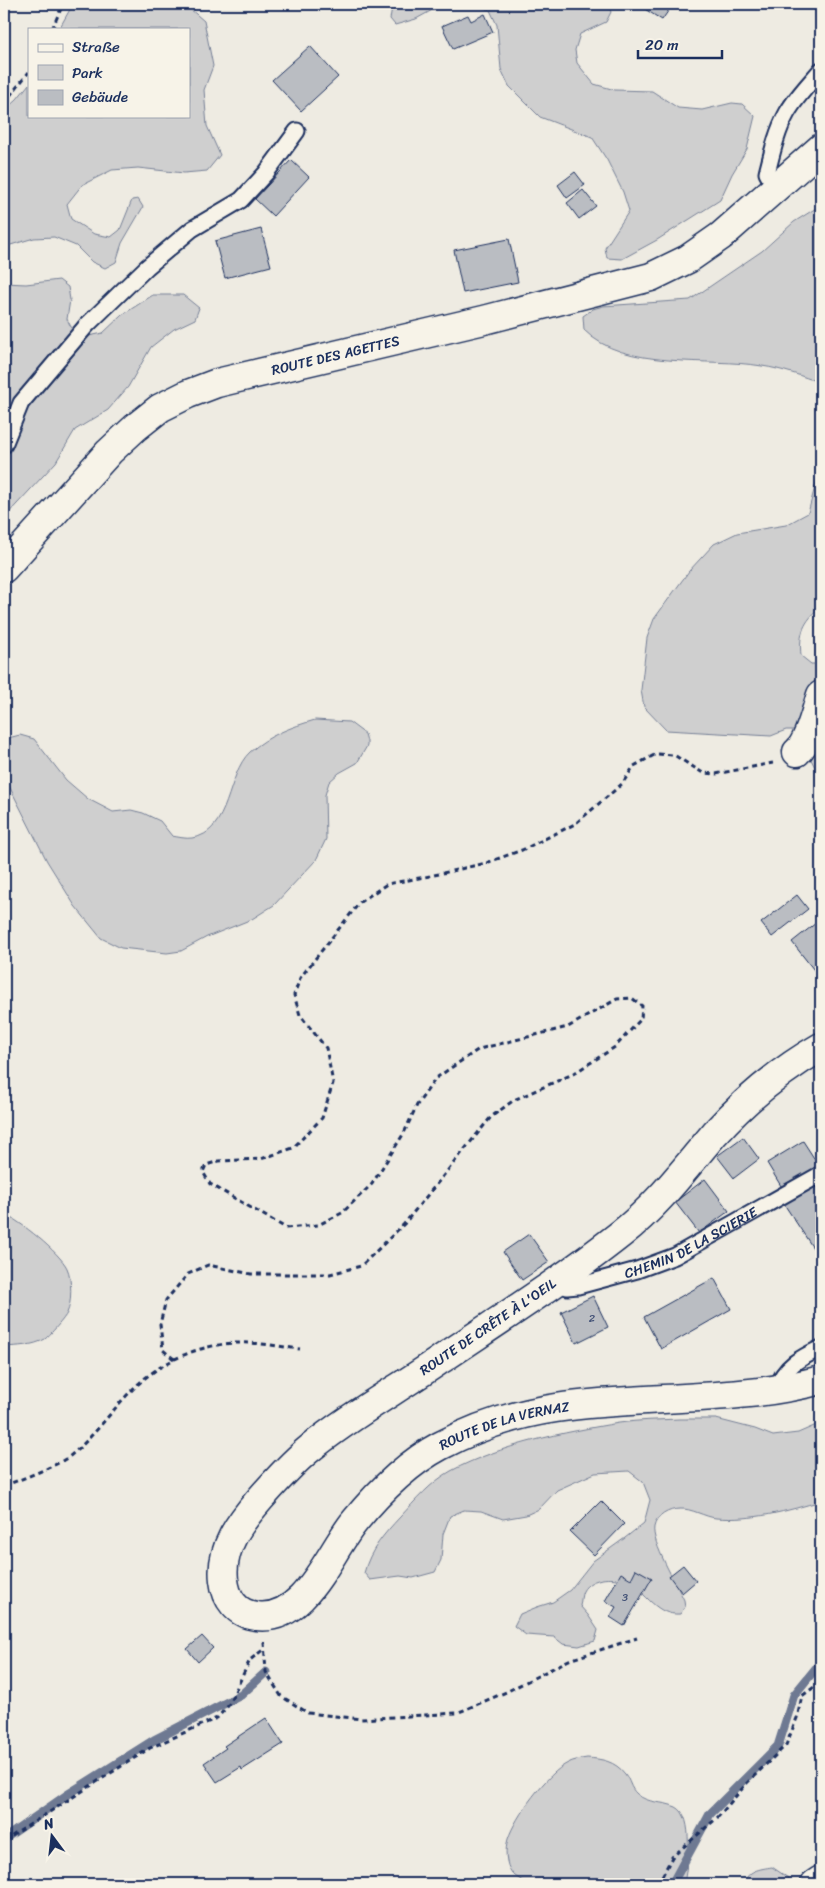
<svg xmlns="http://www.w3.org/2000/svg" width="825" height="1888" viewBox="0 0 825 1888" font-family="Sriracha,sans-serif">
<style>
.green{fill:#cfcfcf;stroke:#757f96}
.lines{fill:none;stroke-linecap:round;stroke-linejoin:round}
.stream{stroke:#6e7992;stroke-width:9}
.building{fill:#babdc2;stroke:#1b2f5e}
.lane-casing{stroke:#1b2f5e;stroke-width:19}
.street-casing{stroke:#1b2f5e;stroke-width:31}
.secondary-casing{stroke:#1b2f5e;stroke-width:31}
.path{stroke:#1b2f5e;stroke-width:3;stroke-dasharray:5 4;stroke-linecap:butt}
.lane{stroke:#f7f3e8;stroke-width:15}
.street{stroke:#f7f3e8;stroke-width:28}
.secondary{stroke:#f7f3e8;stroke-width:28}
.labels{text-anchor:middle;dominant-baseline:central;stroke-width:4;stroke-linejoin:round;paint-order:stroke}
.number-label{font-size:11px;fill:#435277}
.street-label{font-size:14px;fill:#1b2f5e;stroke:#f7f3e8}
</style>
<rect width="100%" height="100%" fill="#eeebe2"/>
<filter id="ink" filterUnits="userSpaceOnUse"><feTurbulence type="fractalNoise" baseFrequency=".02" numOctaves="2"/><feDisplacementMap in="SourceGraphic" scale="10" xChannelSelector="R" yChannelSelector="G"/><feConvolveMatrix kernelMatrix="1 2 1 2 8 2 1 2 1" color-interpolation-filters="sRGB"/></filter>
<g filter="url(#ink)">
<path class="green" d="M73,4H181L189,8L204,21L213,66L204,90L207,126L220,155L207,171L184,173L138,168L112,170L82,185L67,204L71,219L94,234L111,237L120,230L132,200L138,199L143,207L122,243L116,262L105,268L92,262L76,246L54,237L34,238L4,247V111L17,99L29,84V116H189V29H59Z
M399,4H608L611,12L606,22L580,34L575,50L577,63L594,84L615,90L652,91L678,108L702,110L732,103L742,104L755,116L747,149L732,174L720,200L657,240L622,259L607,258L605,248L629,211L623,192L607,160L592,137L540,117L509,86L501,69L497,25L490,10L476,5L436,8L416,19L395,25L390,19L392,7Z
M821,205V383C802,376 782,369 762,366C709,357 624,371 584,330L583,316L593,309L603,306L690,300L762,251L794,222Z
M59,280L68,287L70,300L67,319L71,327L89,336L103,333L122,315L153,295H183L199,308L195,319L174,329L151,347L128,387L108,410L75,430L56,462L4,518V283L26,284Z
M821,464V607C803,622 799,633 801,656L811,664H821V779L796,730H786L771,736L666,730L644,707L641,690L647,638L654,619L689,571L714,544L737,533L786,525L808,513Z
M315,720L349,722L365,734L367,741V746L357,763L339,773L329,782L325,795L326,839L316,860L274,905L252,919L207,937L181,951L167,953L121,948L101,938L75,906L47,861L4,776V739L20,735L34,739L66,780L88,799L113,812L131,810L143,813L160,821L172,836C178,837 186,839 192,838C231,833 226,774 250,752C269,735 291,727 315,720Z
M4,1214C19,1220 60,1253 67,1268C72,1278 72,1303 67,1313C65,1318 49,1336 45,1339C33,1346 17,1346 4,1347Z
M679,1419H716L755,1429L773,1436L798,1433L821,1423V1501C787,1511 752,1521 716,1518C705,1517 691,1508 680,1509C669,1509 656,1516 654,1527C651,1542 677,1585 684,1600L685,1607L680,1614C656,1616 647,1593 629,1583C616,1576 591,1576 583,1591C581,1595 581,1602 580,1606L588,1615L598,1630L595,1641L579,1646L563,1644L554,1637L526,1635L514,1626L520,1614L537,1607L553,1602L570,1590L593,1561L625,1538L644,1523L650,1500L643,1482L629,1471L595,1473L557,1490L539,1509L526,1515L503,1519L481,1511L464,1510L450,1516L443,1534L441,1560L435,1572L413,1578L400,1576L370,1580L364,1573C370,1550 384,1534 400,1517C415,1501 431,1482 451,1471C500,1445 564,1432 619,1423C639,1420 659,1420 679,1419Z
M587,1758C602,1759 615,1761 625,1774C630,1780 630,1788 637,1794C648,1804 663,1801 676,1807C695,1816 687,1867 684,1884H528C523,1881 515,1877 512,1873C505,1864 505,1849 508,1839C515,1817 547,1773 568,1763C573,1760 581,1759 587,1758Z
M772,1867L797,1884H744C747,1870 760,1869 772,1867Z"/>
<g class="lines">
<path class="stream" d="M4,1839L70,1793L154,1740L241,1695L266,1672
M672,1884L710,1814L778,1746L794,1695L821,1662"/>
</g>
<path class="building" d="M637,4H673L662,20Z
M485,14L493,32L453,49L442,26L468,15L471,21Z
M310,46L338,77L301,111L272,80Z
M291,160L309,177L273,216L255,199Z
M575,172L585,185L567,198L558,185Z
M583,190L596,206L579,219L567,203Z
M261,229L271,266L225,278L215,241Z
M509,239L518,282L463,293L454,250Z
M797,895L808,909L772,937L761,923Z
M821,919V979L792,942Z
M743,1137L759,1159L734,1178L717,1156Z
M803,1141L821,1169L784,1191L767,1163Z
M705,1179L729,1211L699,1233L675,1202Z
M815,1183L821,1192V1242L813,1248L784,1204Z
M529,1234L549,1262L522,1280L503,1252Z
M714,1278L731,1309L661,1349L644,1317Z
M593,1296L608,1327L576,1343L561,1312Z
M601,1501L624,1524L594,1555L570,1532Z
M683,1565L696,1581L682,1593L669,1576Z
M636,1569L652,1578L624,1626L610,1617L616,1607L605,1601L621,1573L631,1579Z
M202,1636L213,1648L198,1662L187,1649Z
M266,1718L283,1744L242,1770L241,1767L217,1782L204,1763L226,1748L224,1746Z"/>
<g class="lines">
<g class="lane-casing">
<g id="lane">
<path d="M775,188L767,173C772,153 777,131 787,113C796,97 809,84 821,70"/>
<path d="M4,445L21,403L87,325L147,267L192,229L241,200L266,173L297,131"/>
<path id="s1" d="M556,1281L567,1287L578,1286L637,1270L675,1256L821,1174"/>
<path d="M777,1389C783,1366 802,1357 821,1348"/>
</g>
</g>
<g class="street-casing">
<path id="street" d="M797,752C809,742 816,710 821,695
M815,1884L821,1880"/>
</g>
<g class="secondary-casing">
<g id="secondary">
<path id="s2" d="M4,568L109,452L136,427L160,408L188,394L217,383L484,320L651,277L688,259L721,236L821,148"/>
<path id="s3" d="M821,1047C781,1070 746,1099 715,1133C685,1168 658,1205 622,1233C564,1279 501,1319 440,1360C397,1390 349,1416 308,1450C290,1465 275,1482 260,1499C240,1522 220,1548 224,1580C226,1599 237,1614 256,1616C305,1623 329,1552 355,1521C378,1493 408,1463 440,1446C476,1427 516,1414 556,1408C644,1395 735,1403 821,1380"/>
</g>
</g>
<path class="path" d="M52,29L63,4
M4,103L29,72
M174,1359L163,1350L160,1324L166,1300L188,1274L208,1265L251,1274H330L361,1266L404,1224L491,1117L514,1100L573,1074L615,1047L641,1019L642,1006L632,998L617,999L568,1027L479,1049L436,1078L417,1105L404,1133L372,1184L342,1213L318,1225L286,1228L210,1184L203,1172L206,1165L219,1161L261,1159L293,1148L322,1118L333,1083L326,1048L300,1015L294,995L300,978L360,902L387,884L430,876L486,863L522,850L575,824L622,784L634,766L656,754L674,755L703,773L716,774L773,763
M4,1486C23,1478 53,1468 70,1456C95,1436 113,1408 136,1386C167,1357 208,1341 251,1343C267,1344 284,1347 300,1349
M264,1642L266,1672L281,1696L308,1713L361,1719L457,1713L506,1692L569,1660L637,1638
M4,1841L150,1748L217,1718L228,1706L250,1660L264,1649
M658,1884L672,1857L718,1817L747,1783L786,1745L797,1718L802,1696L821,1682"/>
<use href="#lane" class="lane"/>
<use href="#street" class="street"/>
<use href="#secondary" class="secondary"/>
</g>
</g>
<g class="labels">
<g class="number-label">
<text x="592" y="1318">2</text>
<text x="625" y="1597">3</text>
</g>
<g class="street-label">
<text stroke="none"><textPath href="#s2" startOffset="408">ROUTE DES AGETTES</textPath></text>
<text stroke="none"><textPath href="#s1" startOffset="145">CHEMIN DE LA SCIERIE</textPath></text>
<text transform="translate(488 1327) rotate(-34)">ROUTE DE CRÊTE À L'OEIL</text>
<text stroke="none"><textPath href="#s3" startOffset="1195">ROUTE DE LA VERNAZ</textPath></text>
</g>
</g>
<rect width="825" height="1888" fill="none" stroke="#f7f3e8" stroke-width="20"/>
<rect x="10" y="10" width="805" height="1868" fill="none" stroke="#1b2f5e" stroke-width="2" filter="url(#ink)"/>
<rect x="28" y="28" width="162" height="90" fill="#f7f3e8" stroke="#9fa5b1"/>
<rect x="38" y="44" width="25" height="8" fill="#f7f3e8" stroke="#9fa5b1"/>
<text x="72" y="52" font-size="15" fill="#1b2f5e">Straße</text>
<rect x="38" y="65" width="25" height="15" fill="#cfcfcf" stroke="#9fa5b1"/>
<text x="72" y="78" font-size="15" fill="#1b2f5e">Park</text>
<rect x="38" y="90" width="25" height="15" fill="#babdc2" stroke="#9fa5b1"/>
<text x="72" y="102" font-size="15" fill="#1b2f5e">Gebäude</text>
<g transform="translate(52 1836) rotate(345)" stroke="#f7f3e8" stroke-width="4" paint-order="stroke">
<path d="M0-4L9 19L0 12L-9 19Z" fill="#1b2f5e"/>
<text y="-8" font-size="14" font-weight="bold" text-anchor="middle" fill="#1b2f5e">N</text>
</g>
<path d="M638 50v8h84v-8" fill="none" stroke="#1b2f5e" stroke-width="2.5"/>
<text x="645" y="50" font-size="15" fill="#1b2f5e" stroke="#f7f3e8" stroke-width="4" paint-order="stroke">20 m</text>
</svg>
